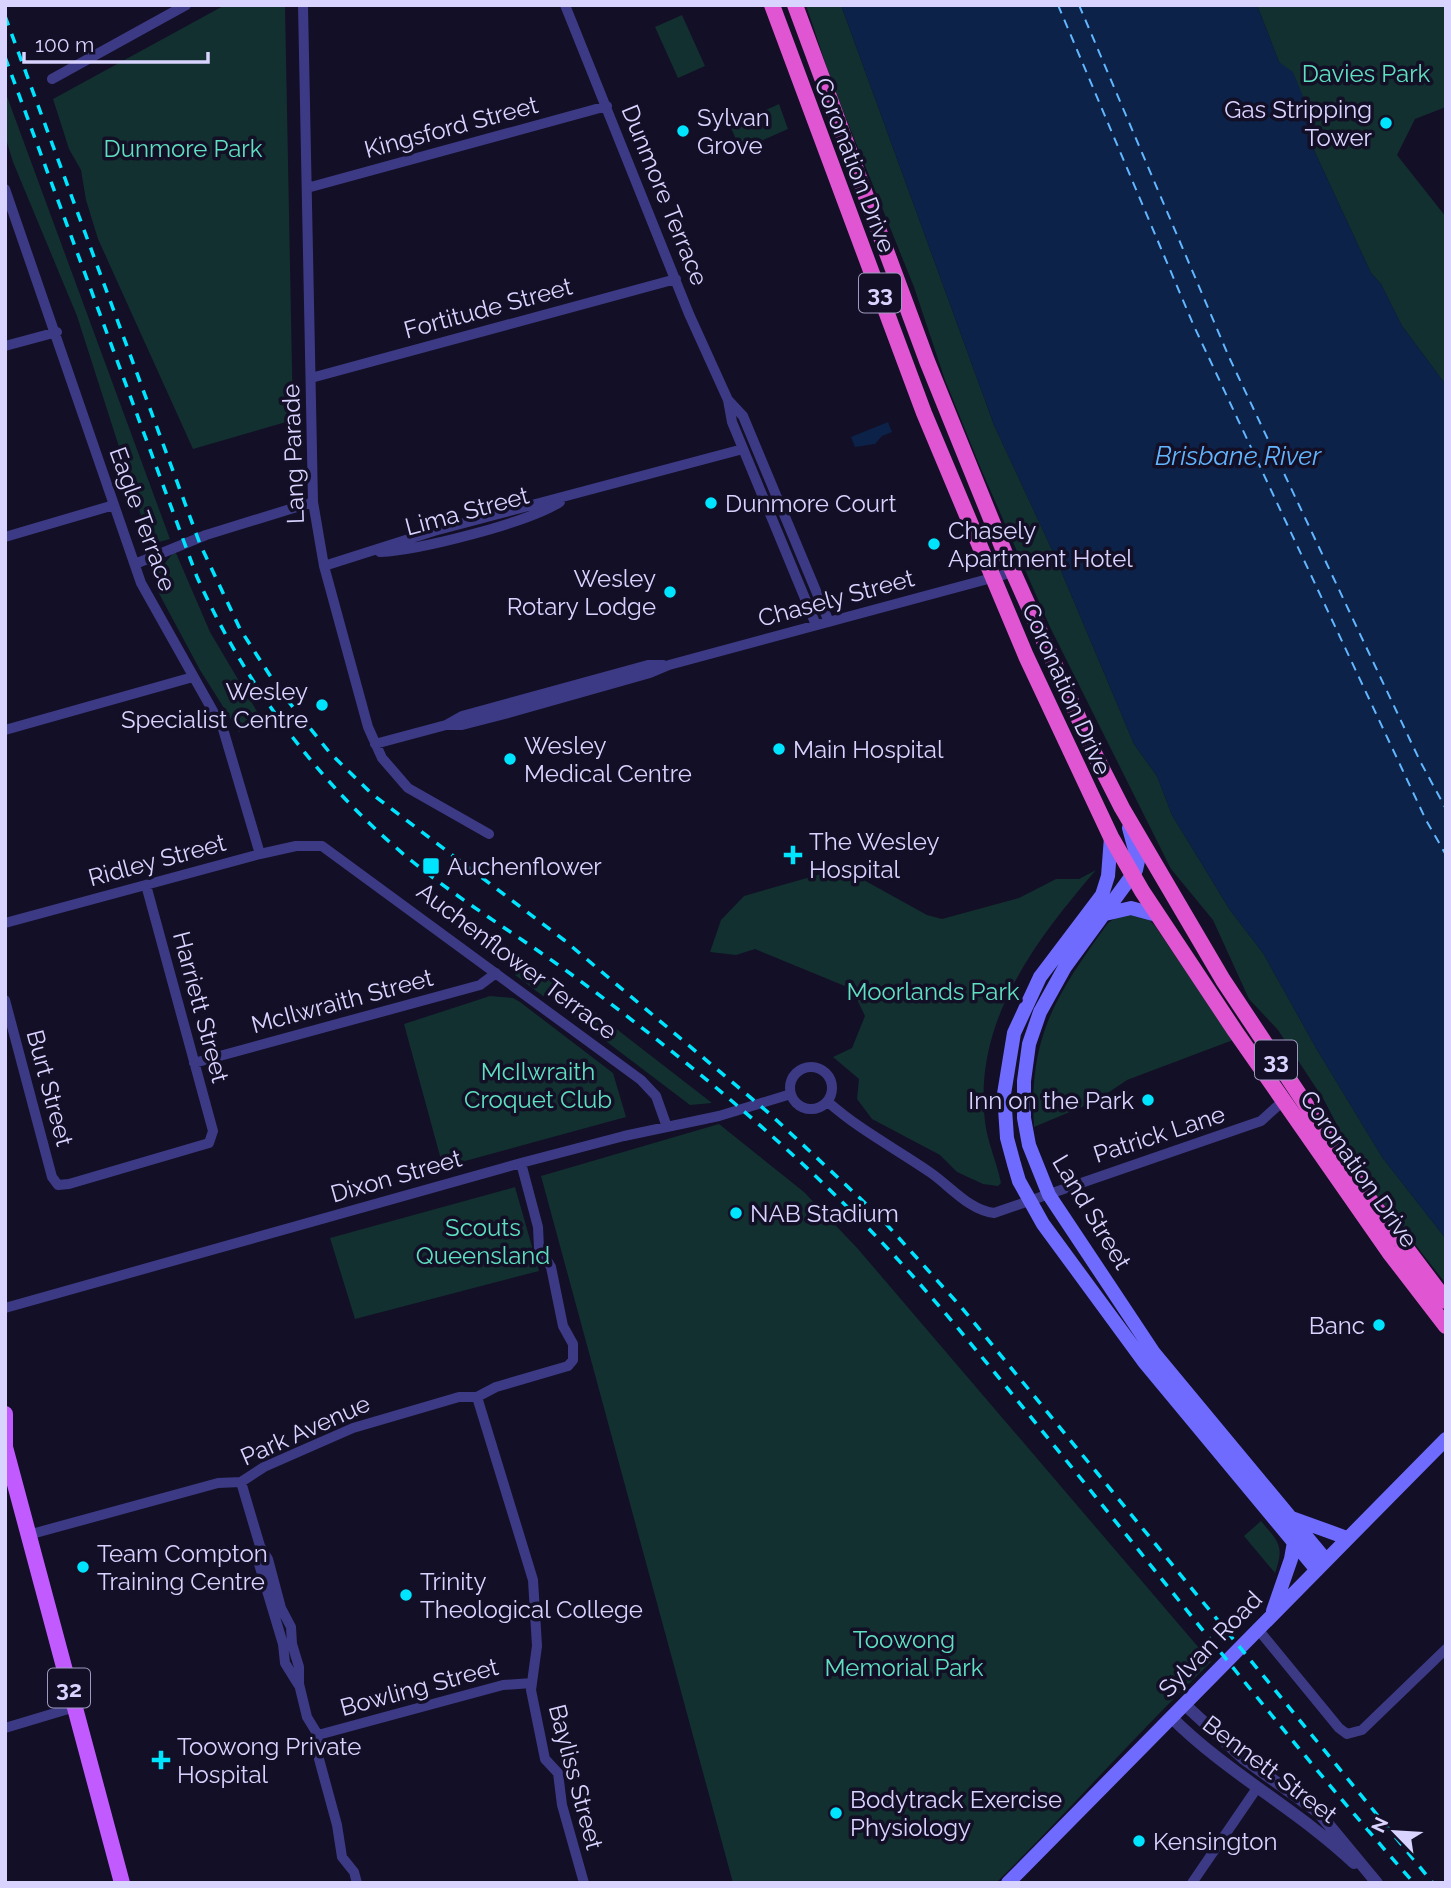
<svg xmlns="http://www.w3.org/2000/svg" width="1451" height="1888" viewBox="0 0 1451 1888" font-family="Raleway,sans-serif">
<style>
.green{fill:#12302f}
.water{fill:#0c2248}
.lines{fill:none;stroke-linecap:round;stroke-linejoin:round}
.ferry{stroke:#62b6ff;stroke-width:2;stroke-dasharray:9 7;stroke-linecap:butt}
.minor{stroke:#3d3a85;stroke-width:10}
.tertiary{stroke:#3d3a85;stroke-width:12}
.secondary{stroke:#6f6bff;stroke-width:14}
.primary{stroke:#c25bff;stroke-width:16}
.trunk{stroke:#e055d1;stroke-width:16}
.rail{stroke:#00e5ff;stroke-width:3.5;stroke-dasharray:10 9;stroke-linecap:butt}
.poi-dot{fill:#00e5ff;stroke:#130f26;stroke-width:2.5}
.labels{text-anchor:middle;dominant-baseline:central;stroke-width:7;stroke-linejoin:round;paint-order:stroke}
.shield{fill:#130f26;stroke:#9e99be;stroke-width:2}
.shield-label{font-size:23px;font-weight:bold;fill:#d9d4ff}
.park-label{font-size:24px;fill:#5fe0c0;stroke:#130f26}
.poi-label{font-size:24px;fill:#d9d4ff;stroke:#130f26;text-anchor:start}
.street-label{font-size:24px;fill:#d9d4ff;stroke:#130f26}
.water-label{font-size:26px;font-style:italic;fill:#62b6ff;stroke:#130f26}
</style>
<rect width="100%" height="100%" fill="#130f26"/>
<path class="green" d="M225,5H285L293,420L193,449L98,239L86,200L81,170L69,149L53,99Z
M806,5H841L994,425L1054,554L1134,744L1157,776L1172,815L1230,910L1263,953L1316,1048L1382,1157L1446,1239V1284L1367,1183L1324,1100L1278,1030L1249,999L1213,920L1171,869L1050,627L981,469L945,380L914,287L833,86Z
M1257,5H1446V107L1415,119L1397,155L1446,217V385L1402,326L1381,284L1371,273L1306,133L1310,113L1279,62Z
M682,15L705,66L678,78L655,27Z
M5,91L170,539L159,542L148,537L77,316L13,162L5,136Z
M779,104L788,129L741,150L730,126Z
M173,553H176L210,632L262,720L239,732L200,670L155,586L158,572Z
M842,868L927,915L942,919L1019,898L1056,879H1079L1096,870C1035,941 973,1022 985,1121C987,1142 997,1162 1001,1183L998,1186L983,1184L957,1172L940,1155L872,1119L857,1099L859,1079L833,1057L852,1048L865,1016L852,989L755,949L736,955L710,952L721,920L744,896Z
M1132,913L1147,917L1155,926L1233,1040L1127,1080L1096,1101L1034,1127C1028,1035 1057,994 1108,923L1120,915Z
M525,962L566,990L543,996L515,975Z
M570,993L712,1103L690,1105L574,1017L569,1002Z
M490,996L513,998L520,1002L613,1073L626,1117L443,1167L404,1024Z
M719,1124L804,1192L858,1249L1211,1662C1137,1733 1069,1811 996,1883H733L541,1176Z
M515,1187L539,1271L355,1319L330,1238Z
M1261,1521C1278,1542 1285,1545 1275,1573L1244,1536Z"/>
<path class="water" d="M841,5H1257L1279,62L1293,72L1310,113L1306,133L1371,273L1381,284L1402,326L1446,385V1239L1382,1157L1316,1048L1263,953L1230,910L1172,815L1157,776L1134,744L1054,554L994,425Z
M888,422L892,432L882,436L875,444L855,447L851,437Z"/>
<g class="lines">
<path class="ferry" d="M1058,5L1193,324L1426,820L1446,855
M1079,5L1229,357L1420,761L1446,809"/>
<path class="minor" d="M303,5L313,502L324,566L368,727L382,758L408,788L489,834
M565,5L689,314L728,400L732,422L816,625
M52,79L186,5
M307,188L607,106
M5,189L141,583L223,729L260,854
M5,346L57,332
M311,378L676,279
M728,400L743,416L829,622
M5,537L114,505
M380,552C420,550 527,523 560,502
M135,564L206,535L313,502
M324,566L434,531L743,449
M446,725H462L512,712L650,673L669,665L1014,572
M5,730L193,677
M375,744L446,725L462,716L648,665H663
M5,923L260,854L296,846H322L641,1080L656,1096L667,1127
M5,1000L52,1177L58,1185L69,1184L209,1143L213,1131L146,885
M194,1063L480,985L496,973
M790 1088a21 21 0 1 1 42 0a21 21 0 1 1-42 0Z
M828,1102C861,1131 895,1148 931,1173C951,1187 969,1210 994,1213L1261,1121L1283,1101
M5,1308L521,1163L624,1136L719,1116L791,1094
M477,1397L533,1580L537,1646L531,1690L545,1759L558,1773L562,1805L584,1883
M241,1482L260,1546L259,1564L283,1644L285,1663L298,1684
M28,1535L218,1483L241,1482L264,1467L353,1428L459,1397H477L496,1387L568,1366L573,1360V1344L563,1326L551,1267L539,1248L538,1227L521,1163
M260,1546L268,1559L281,1608L291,1627L292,1644L299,1667V1684L307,1717L318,1735L319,1759L337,1825L342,1857L354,1872L357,1883
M1257,1628L1339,1728L1347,1734L1362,1730L1446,1649
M5,1728L75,1707
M318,1735L503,1685L532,1683
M1192,1883L1257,1788"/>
<path class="tertiary" d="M1184,1704L1244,1759L1319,1813L1377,1883
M1171,1717C1227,1773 1297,1809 1354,1863"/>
<path class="secondary" d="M1129,828L1138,861L1136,870L1065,967L1040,1012L1029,1044L1024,1081V1118L1029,1145L1049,1195L1154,1353L1325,1559
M1111,837L1108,876L1102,895L1040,977L1014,1033L1004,1094L1007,1138L1014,1164L1019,1181L1043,1224L1145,1363L1316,1569
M1105,914L1131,908L1157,915
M1289,1517L1347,1538
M1273,1611L1291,1559L1294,1542
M1008,1883L1446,1439"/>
<path class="primary" d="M5,1414V1447
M5,1447L122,1883"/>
<path class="trunk" d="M772,5L924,413L1026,656L1111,837L1142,891L1235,1031L1389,1252L1446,1326
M795,5L927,361L1006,556L1096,757L1122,808L1223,980L1364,1192L1446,1301"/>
<path class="rail" d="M5,16L200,544L240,629L280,691L330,753L372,794L564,940L770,1114L879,1216L962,1308L1433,1883
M5,57L197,577C246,686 320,786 413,862C465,904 522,938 575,977C679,1054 780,1137 870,1230C935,1297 993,1371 1052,1443C1172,1590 1288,1741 1414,1883"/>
</g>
<g class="poi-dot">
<circle cx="1386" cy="123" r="7"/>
<circle cx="683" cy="131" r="7"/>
<circle cx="711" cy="503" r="7"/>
<circle cx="934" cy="544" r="7"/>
<circle cx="670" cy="592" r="7"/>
<circle cx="322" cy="705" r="7"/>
<circle cx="779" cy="749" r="7"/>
<circle cx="510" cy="759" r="7"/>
<path d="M789.5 844.5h7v7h7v7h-7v7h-7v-7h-7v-7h7z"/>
<rect x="422" y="857" width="18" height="18" rx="3.5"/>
<circle cx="1148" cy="1100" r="7"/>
<circle cx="736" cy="1213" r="7"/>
<circle cx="1379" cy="1325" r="7"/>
<circle cx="83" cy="1567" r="7"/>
<circle cx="406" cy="1595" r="7"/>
<path d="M157.5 1749.5h7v7h7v7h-7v7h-7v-7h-7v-7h7z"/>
<circle cx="836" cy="1813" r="7"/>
<circle cx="1139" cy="1841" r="7"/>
</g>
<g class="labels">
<g class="shield">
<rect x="859" y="273.5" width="42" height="39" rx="5"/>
<rect x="1255" y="1040.5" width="42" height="39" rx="5"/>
<rect x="48" y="1668.5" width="42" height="39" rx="5"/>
</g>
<g class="shield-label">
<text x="880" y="293">33</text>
<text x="1276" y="1060">33</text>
<text x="69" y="1688">32</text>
</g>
<g class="park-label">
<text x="1366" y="73">Davies Park</text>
<text x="183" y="148">Dunmore Park</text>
<text x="933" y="991">Moorlands Park</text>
<text x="538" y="1071">McIlwraith<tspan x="538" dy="28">Croquet Club</tspan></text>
<text x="483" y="1227">Scouts<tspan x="483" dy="28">Queensland</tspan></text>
<text x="904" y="1639">Toowong<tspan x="904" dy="28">Memorial Park</tspan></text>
</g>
<g class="poi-label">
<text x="1372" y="109" text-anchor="end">Gas Stripping<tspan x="1372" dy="28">Tower</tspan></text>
<text x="697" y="117">Sylvan<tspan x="697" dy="28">Grove</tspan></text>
<text x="725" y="503">Dunmore Court</text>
<text x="948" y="530">Chasely<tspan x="948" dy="28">Apartment Hotel</tspan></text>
<text x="656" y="578" text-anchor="end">Wesley<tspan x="656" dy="28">Rotary Lodge</tspan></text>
<text x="308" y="691" text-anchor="end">Wesley<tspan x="308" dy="28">Specialist Centre</tspan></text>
<text x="524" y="745">Wesley<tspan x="524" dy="28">Medical Centre</tspan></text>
<text x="793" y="749">Main Hospital</text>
<text x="809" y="841">The Wesley<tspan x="809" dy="28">Hospital</tspan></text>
<text x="447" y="866">Auchenflower</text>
<text x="1134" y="1100" text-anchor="end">Inn on the Park</text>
<text x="750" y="1213">NAB Stadium</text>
<text x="1365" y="1325" text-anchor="end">Banc</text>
<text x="97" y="1553">Team Compton<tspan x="97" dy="28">Training Centre</tspan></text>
<text x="420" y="1581">Trinity<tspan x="420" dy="28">Theological College</tspan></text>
<text x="177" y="1746">Toowong Private<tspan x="177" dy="28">Hospital</tspan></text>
<text x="850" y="1799">Bodytrack Exercise<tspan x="850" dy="28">Physiology</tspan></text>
<text x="1153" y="1841">Kensington</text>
</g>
<g class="street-label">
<text transform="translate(451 127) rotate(-15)">Kingsford Street</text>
<text transform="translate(855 165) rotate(69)">Coronation Drive</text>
<text transform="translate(665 195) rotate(68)">Dunmore Terrace</text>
<text transform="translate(488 308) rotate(-15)">Fortitude Street</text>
<text transform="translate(293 454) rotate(-92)">Lang Parade</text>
<text transform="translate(467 511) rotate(-15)">Lima Street</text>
<text transform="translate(143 519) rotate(70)">Eagle Terrace</text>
<text transform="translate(836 598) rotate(-15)">Chasely Street</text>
<text transform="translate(1067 689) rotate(66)">Coronation Drive</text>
<text transform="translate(157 860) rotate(-15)">Ridley Street</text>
<text transform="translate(517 961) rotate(37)">Auchenflower Terrace</text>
<text transform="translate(342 1001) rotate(-15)">McIlwraith Street</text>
<text transform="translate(201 1007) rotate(75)">Harriett Street</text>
<text transform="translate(50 1088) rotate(75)">Burt Street</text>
<text transform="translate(1159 1134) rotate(-18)">Patrick Lane</text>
<text transform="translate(1359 1169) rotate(55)">Coronation Drive</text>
<text transform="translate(396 1176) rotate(-16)">Dixon Street</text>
<text transform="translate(1092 1212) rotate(59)">Land Street</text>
<text transform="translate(305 1430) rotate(-24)">Park Avenue</text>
<text transform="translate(1210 1644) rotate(-46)">Sylvan Road</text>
<text transform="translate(419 1687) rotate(-15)">Bowling Street</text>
<text transform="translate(1270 1769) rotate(37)">Bennett Street</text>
<text transform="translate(576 1777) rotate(75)">Bayliss Street</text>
</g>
<g class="water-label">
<text x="1238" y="456">Brisbane River</text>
</g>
</g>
<rect width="1451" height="1888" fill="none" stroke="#d9d4ff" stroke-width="14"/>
<g transform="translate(1395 1832) rotate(295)" stroke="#130f26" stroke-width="5" paint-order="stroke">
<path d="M0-5L12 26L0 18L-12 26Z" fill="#d9d4ff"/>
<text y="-10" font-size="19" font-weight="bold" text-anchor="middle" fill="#d9d4ff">N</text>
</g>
<path d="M24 52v10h184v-10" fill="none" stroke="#d9d4ff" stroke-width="3.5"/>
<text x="35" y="52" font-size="21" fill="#d9d4ff" stroke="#130f26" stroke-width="5" paint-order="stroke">100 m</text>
</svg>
